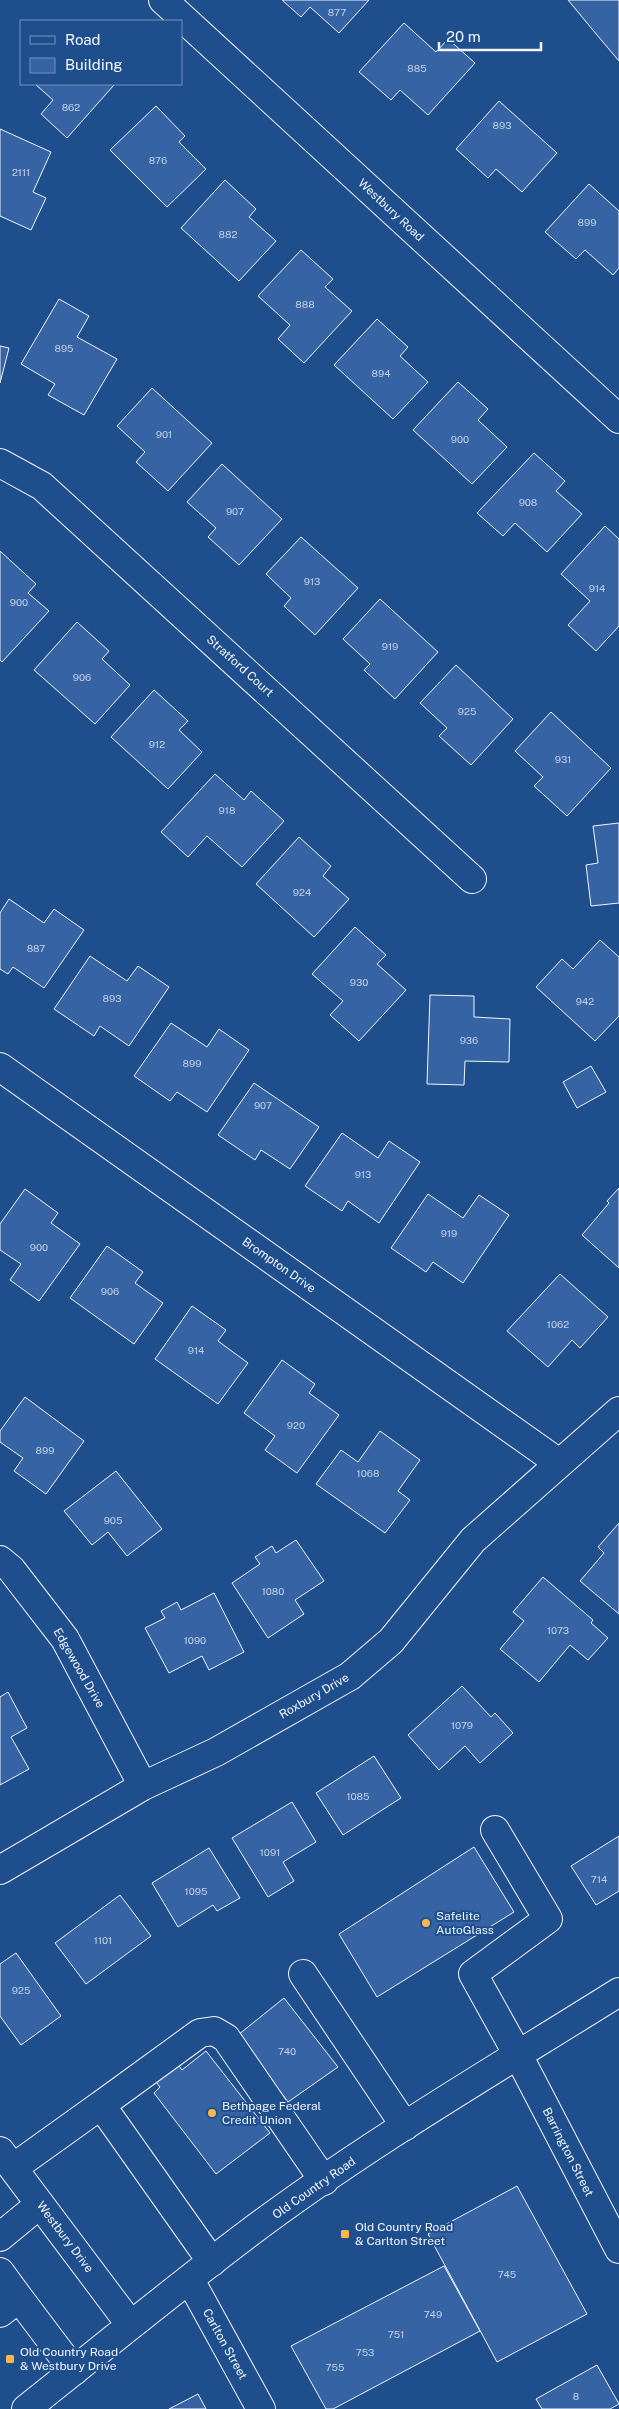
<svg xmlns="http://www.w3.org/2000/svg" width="619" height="2409" viewBox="0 0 619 2409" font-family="'Public Sans',sans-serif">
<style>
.building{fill:#3563a3;stroke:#f2f6ff}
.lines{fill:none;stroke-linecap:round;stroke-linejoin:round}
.minor-casing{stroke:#f2f6ff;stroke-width:30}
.major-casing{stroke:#f2f6ff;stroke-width:30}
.minor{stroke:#1f4e8c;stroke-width:28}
.major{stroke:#1f4e8c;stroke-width:28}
.poi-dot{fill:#ffb74d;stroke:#1f4e8c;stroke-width:2}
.labels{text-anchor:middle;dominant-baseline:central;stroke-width:4;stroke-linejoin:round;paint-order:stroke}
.number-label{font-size:10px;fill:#c3d1e8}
.street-label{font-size:12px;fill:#f2f6ff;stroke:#1f4e8c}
.poi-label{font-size:12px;fill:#f2f6ff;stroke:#1f4e8c;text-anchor:start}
</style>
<rect width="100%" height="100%" fill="#1f4e8c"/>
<path class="building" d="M282,0H369L339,33L310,7L301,17Z
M568,0H619V61L597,35Z
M404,23L436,52L448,39L475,63L428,115L400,90L391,100L359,72Z
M35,84H113L114,85L67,138L41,114L53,100Z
M499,101L557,153L522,192L496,169L488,178L456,149Z
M156,106L185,136L179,142L206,169L167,207L110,150Z
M0,129L51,152L33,192L46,198L31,230L0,216Z
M225,180L256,209L249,217L276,241L239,281L181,228Z
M589,184L619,211V268L613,275L585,250L576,259L545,232Z
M301,250L333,279L325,287L352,311L304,363L278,339L290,325L258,296Z
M59,299L89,316L77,337L117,359L84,415L48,395L55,384L21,364Z
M377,319L408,347L400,356L428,382L393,419L334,365Z
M0,346L9,348L0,383Z
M458,382L488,409L478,420L507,447L472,484L413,430Z
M152,388L212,443L168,491L136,462L145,452L117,426Z
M534,453L565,481L556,491L582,514L547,552L515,523L503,536L477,513Z
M222,464L282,519L239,565L208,537L216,528L187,502Z
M605,526L619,539V626L596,651L568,625L590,601L561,574Z
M301,537L358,588L315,635L284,606L291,598L266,574Z
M0,551L36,584L28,593L49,611L2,662L0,660Z
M380,599L438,652L395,699L364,670L370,664L343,639Z
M77,622L109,651L102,659L130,685L95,724L34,670Z
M456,665L513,719L471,765L439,736L447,728L420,703Z
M154,690L188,721L179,730L202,752L168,789L111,737Z
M551,712L611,768L567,816L534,786L543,777L515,751Z
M215,774L244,800L251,791L284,821L242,867L207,836L188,857L161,832Z
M619,823V903L591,906L586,865L598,863L593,826Z
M299,837L331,866L323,876L349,899L314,937L256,884Z
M9,899L44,923L54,909L84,930L44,988L13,967L8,974L0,969V913Z
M355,927L386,955L377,964L406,990L359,1041L330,1015L343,1001L312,974Z
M600,940L619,957V1016L595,1041L536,987L562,959L573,969Z
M90,956L127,981L138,966L169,987L129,1046L100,1026L94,1036L54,1009Z
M430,995L474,996V1017L510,1019L509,1062L465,1061L464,1085L427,1084Z
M171,1023L207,1047L219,1029L249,1050L207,1112L177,1092L170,1101L134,1076Z
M591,1066L606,1092L577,1108L563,1082Z
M254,1083L319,1127L290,1169L261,1150L255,1160L218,1135Z
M342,1133L378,1158L389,1141L420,1162L379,1223L348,1201L342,1211L305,1186Z
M619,1188V1268L582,1235L609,1203L607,1201Z
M25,1189L58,1213L51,1223L80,1244L39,1301L10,1280L21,1264L0,1250V1224Z
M428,1194L463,1218L479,1195L509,1215L463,1283L433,1262L426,1272L391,1248Z
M107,1246L143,1272L135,1283L163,1303L134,1344L70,1298Z
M560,1274L608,1317L580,1348L572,1340L548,1367L507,1331Z
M192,1306L226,1330L218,1341L248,1363L218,1404L155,1359Z
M282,1360L315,1384L309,1393L339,1415L297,1473L265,1450L275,1436L244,1413Z
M25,1397L84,1441L46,1494L14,1471L23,1458L0,1442V1431Z
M380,1431L420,1460L398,1491L410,1500L385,1533L316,1484L341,1450L358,1462Z
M116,1471L162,1529L127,1556L108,1532L92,1545L64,1511Z
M619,1523V1614L580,1581L604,1553L598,1547Z
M296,1540L324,1581L295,1600L304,1614L268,1638L232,1583L260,1564L255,1557L272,1546L276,1553Z
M543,1577L593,1620L591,1623L608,1638L588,1660L570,1645L539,1682L500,1649L524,1621L513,1612Z
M214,1593L244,1652L209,1670L202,1656L169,1673L145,1628L165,1618L161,1611L177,1602L181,1610Z
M462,1686L491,1717L495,1713L513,1733L480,1763L465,1746L439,1770L408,1735Z
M8,1692L27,1728L11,1737L29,1769L0,1785V1697Z
M374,1756L401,1798L343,1835L316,1793Z
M292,1802L316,1842L283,1862L294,1881L268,1897L232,1838Z
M619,1836V1891L596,1905L571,1866Z
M474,1847L514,1912L377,1997L339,1934Z
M209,1848L240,1898L217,1911L213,1905L178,1927L152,1883Z
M120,1895L151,1936L86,1984L55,1943Z
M16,1953L61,2016L21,2045L0,2016V1964Z
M284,1998L338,2067L288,2102L238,2035Z
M165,2047L182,2070L206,2051L270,2133L216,2174L154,2093L160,2087L142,2064Z
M517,2186L587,2314L497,2362L428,2234Z
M444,2266L480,2331L333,2409H326L291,2346Z
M597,2365L619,2404L610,2409H542L536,2399Z
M198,2394L206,2409H169Z"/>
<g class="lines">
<g class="minor-casing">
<path id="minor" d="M163,0L619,419
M0,463L42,486L472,879
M0,1067L559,1463
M0,1560L11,1569L65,1639L143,1786
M495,1830L548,1919L473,1974L518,2055L619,2249
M0,1870L143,1786L216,1752L350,1676L391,1641L473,1540L619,1411
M303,1974L405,2126
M101,2105L200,2033L214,2031L226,2038L324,2181
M0,2151L130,2324
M13,2168L101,2105L212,2262
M0,2237L40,2204
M0,2272L19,2298L0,2313
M190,2280L261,2409
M19,2298L74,2371"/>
</g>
<g class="major-casing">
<path id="major" d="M26,2409C99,2351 171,2292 245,2236C364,2146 493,2071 619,1992"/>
</g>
<use href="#minor" class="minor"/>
<use href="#major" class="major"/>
</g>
<g class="poi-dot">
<circle cx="426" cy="1923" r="5"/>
<circle cx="212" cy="2113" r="5"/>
<rect x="340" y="2229" width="10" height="10" rx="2.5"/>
<rect x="5" y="2354" width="10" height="10" rx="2.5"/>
</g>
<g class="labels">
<g class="number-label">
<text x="337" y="12">877</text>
<text x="417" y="68">885</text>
<text x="71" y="107">862</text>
<text x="502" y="125">893</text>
<text x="158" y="160">876</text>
<text x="21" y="172">2111</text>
<text x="587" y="222">899</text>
<text x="228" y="234">882</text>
<text x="305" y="304">888</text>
<text x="64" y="348">895</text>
<text x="381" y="373">894</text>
<text x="164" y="434">901</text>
<text x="460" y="439">900</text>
<text x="528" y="502">908</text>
<text x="235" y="511">907</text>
<text x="312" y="581">913</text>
<text x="597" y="588">914</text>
<text x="19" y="602">900</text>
<text x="390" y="646">919</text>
<text x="82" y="677">906</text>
<text x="467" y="711">925</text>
<text x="157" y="744">912</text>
<text x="563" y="759">931</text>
<text x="227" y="810">918</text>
<text x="302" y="892">924</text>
<text x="36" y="948">887</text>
<text x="359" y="982">930</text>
<text x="112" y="998">893</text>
<text x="585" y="1001">942</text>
<text x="469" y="1040">936</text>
<text x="192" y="1063">899</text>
<text x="263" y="1105">907</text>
<text x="363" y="1174">913</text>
<text x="449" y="1233">919</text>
<text x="39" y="1247">900</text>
<text x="110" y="1291">906</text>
<text x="558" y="1324">1062</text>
<text x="196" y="1350">914</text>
<text x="296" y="1425">920</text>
<text x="45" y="1450">899</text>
<text x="368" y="1473">1068</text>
<text x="113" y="1520">905</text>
<text x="273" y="1591">1080</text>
<text x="558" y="1630">1073</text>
<text x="195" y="1640">1090</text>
<text x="462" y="1725">1079</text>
<text x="358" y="1796">1085</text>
<text x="270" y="1852">1091</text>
<text x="599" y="1879">714</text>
<text x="196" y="1891">1095</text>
<text x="103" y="1940">1101</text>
<text x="21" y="1990">925</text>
<text x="287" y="2051">740</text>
<text x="507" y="2274">745</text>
<text x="433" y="2314">749</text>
<text x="396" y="2334">751</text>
<text x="365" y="2352">753</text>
<text x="335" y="2367">755</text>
<text x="576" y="2396">8</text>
</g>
<g class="street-label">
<text transform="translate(391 210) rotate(43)">Westbury Road</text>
<text transform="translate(240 666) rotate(42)">Stratford Court</text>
<text transform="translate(279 1265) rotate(35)">Brompton Drive</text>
<text transform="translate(79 1668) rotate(60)">Edgewood Drive</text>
<text transform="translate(314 1696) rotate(-30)">Roxbury Drive</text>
<text transform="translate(568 2152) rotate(63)">Barrington Street</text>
<text transform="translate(314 2188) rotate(-35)">Old Country Road</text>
<text transform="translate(65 2237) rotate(53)">Westbury Drive</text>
<text transform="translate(225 2344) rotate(61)">Carlton Street</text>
</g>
<g class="poi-label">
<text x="436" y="1916">Safelite<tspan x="436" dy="14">AutoGlass</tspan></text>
<text x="222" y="2106">Bethpage Federal<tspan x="222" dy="14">Credit Union</tspan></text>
<text x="355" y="2227">Old Country Road<tspan x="355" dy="14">&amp; Carlton Street</tspan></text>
<text x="20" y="2352">Old Country Road<tspan x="20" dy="14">&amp; Westbury Drive</tspan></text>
</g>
</g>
<rect x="20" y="20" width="162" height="65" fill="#1f4e8c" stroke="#7391ba"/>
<rect x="30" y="36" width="25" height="8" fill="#1f4e8c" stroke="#7391ba"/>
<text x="65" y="45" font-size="15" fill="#f2f6ff">Road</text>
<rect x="30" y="58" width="25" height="15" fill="#3563a3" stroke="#7391ba"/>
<text x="65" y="70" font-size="15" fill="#f2f6ff">Building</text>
<path d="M439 42v8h102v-8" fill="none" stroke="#f2f6ff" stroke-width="2.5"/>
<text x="446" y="42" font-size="15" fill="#f2f6ff" stroke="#1f4e8c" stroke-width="4" paint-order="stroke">20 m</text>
</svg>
